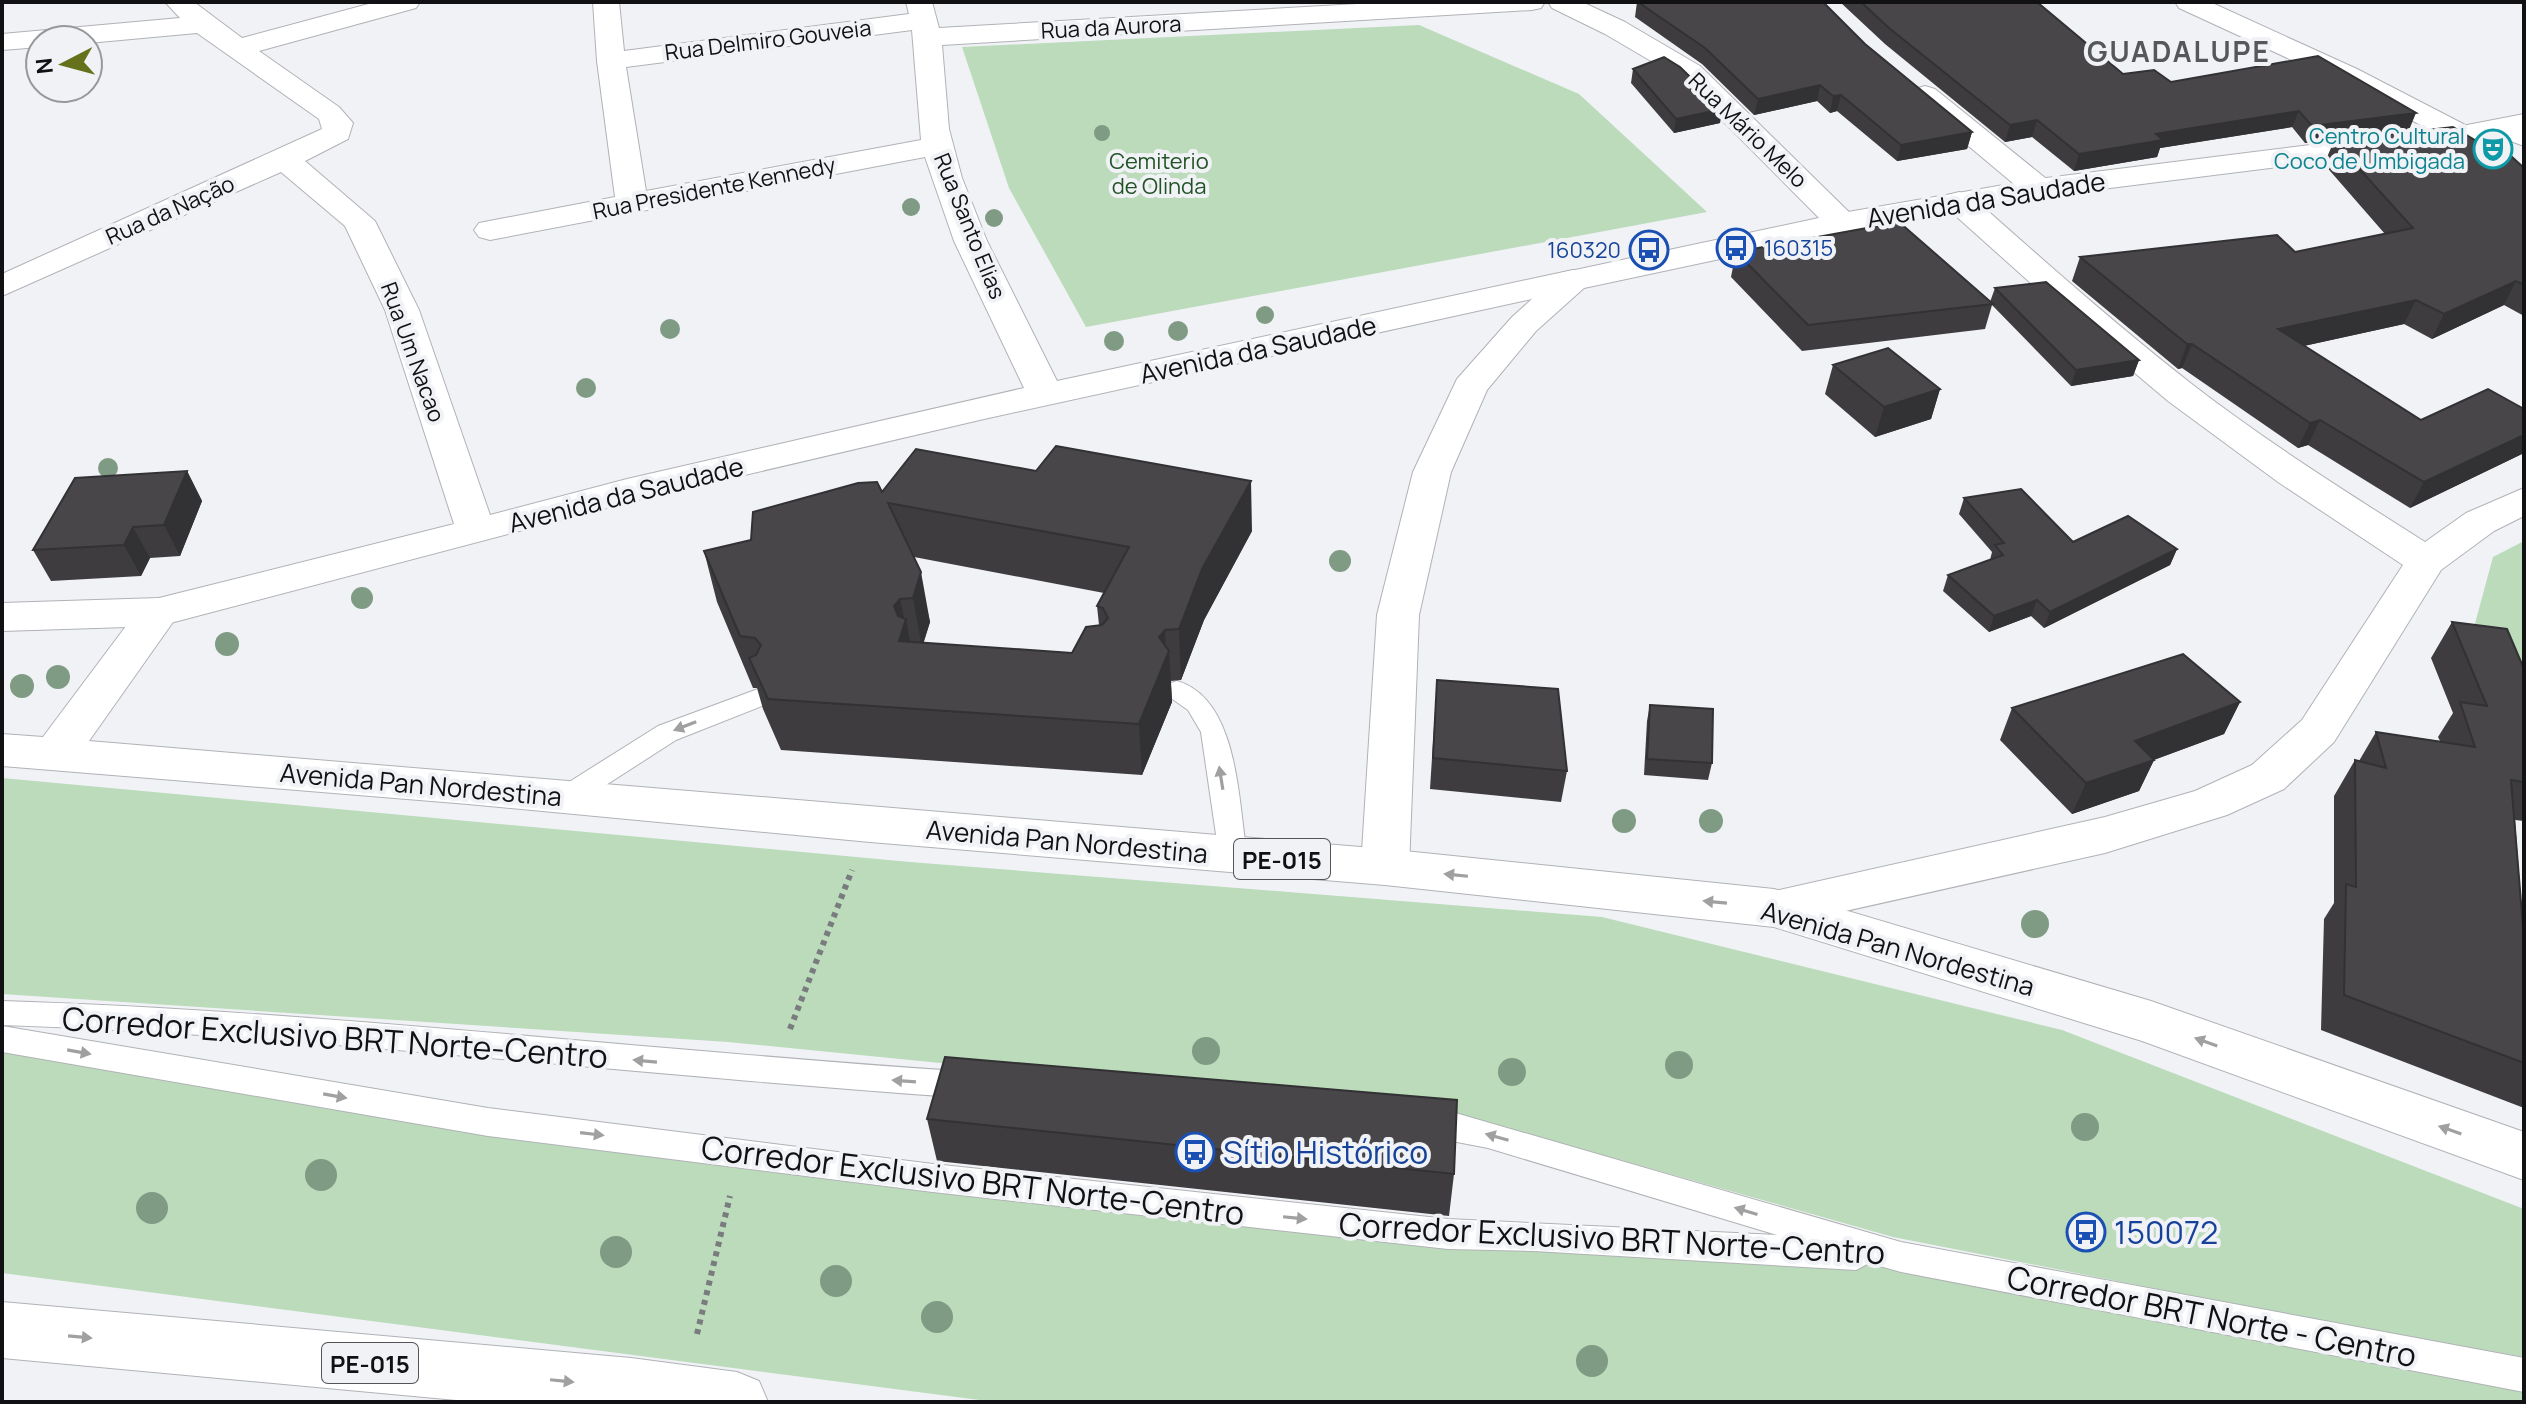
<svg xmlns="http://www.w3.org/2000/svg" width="2526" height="1404" viewBox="0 0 2526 1404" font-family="Manrope,sans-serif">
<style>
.green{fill:#bbdbbb}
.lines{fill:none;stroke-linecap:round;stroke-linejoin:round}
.service-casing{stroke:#b0b2b6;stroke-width:2}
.minor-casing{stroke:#b0b2b6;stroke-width:2}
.tertiary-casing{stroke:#b0b2b6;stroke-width:2}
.trunk-casing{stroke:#b0b2b6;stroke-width:2}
.path{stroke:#7a7b7e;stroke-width:6;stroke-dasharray:5 5;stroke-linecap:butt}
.service{fill:#fff;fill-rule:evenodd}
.minor{fill:#fff;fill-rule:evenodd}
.tertiary{fill:#fff;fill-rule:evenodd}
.trunk{fill:#fff;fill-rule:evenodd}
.tree{fill:#7f9b84}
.wall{fill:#3e3c3f;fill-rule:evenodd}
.shaded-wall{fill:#323133}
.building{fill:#484649;stroke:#323133;stroke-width:2;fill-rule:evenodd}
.oneway{fill:#a0a0a1}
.labels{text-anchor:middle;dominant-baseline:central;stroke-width:8;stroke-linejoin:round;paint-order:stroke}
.far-street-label{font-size:22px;fill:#111113;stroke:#f0f2f6}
.far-culture-label{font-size:22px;fill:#0d838f;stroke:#f0f2f6;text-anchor:end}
.far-park-label{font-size:22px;fill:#225326;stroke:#f0f2f6}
.far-transit-label{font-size:22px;fill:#164399;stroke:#f0f2f6;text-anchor:start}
.shield{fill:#f0f2f6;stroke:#545457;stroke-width:2}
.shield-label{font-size:24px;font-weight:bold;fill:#111113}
.street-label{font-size:26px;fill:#111113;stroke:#f0f2f6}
.far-district-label{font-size:28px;font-weight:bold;letter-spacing:2px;fill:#56575b;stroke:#f0f2f6}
.near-street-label{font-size:32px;fill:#111113;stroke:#f0f2f6}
.near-transit-label{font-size:32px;fill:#164399;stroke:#f0f2f6;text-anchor:start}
</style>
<rect width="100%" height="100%" fill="#f0f2f6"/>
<path class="green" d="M1419,25L1579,94L1707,212L1086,327L1009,188L962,47Z
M2524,541V728L2473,631L2493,557Z
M2,778L910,862L1602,917L2062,1030L2524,1209V1357L2330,1323L1893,1237L1457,1114L728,1042L2,994Z
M2,1035L933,1178L1901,1257L2524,1372V1402H995L2,1273Z"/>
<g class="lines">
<g class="service-casing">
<path id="service" d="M1177,681C1239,699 1238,802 1247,855L1243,863L1233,866L1223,863L1219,855L1201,732L1188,710L1168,696L1164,690L1168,684Z
M758,689L767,692L771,698L767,704L676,740L578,803L568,806L558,803L554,796L558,789L658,726Z
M2,1001C326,1011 649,1051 972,1072L983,1076L988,1085L983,1094L972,1098C649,1077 326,1036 2,1025Z
M2,1026L488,1108L933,1164L1448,1219L1777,1235L1488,1148L1410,1133L1405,1123L1410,1113L1421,1109L1452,1112L1901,1242L2524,1358V1392L1901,1272L1869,1263L1856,1270L1534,1251L1448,1249L933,1192L488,1136L2,1052Z"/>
</g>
<g class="minor-casing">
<path id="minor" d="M165,2H194L242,38L376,2H420L416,8L259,51L339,107L353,123L348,139L305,161L375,221L419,310L490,515L627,479L1024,388L954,241L925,157L490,240L479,237L474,230L479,223L615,197L597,61L593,2H619L624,51L909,14L906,2H932L939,28L1392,2H1545L1541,8L1532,10L942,45L949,129L962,178L987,241L1057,381L1573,270L1585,273L1590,280L1585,287L1573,290L984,419L633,501L159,626L2,631V603L159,598L454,524L385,310L345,226L281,172L2,296V274L322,129L319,119L197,33L88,43V40H40V47L2,50V34L180,18ZM912,30L921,140L646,191L626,67Z
M1548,2H1582L1625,22L1700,66L1853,216L1858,223L1853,230L1842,233L1831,230L1680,78L1605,34L1552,8Z
M2175,2H2210L2357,69L2473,129L2477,135L2473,141L2462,144L2451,141L2337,81L2179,8Z
M1925,86L1935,89L2049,181L2054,188L2049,195L2038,197L2027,195L1915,101L1910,95L1915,89Z
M2503,119L2524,126V146L2492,134L2488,128L2492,122Z
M1959,192L1970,195C2043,260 2116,325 2193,385C2267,442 2346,492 2425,542L2466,513L2524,488V516L2494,531L2441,570L2334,742L2284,789L2227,815L2105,853L1774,927L1757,921L1749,908L1757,895L2105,817L2195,791L2252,765L2302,720L2403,565L2278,482L2168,401L2072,320L1948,209L1943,202L1948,195Z"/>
</g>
<g class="tertiary-casing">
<path id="tertiary" d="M2524,114V132L2462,144L2038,197L1842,233L1584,288L1536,331L1487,390L1451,472L1419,615L1409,867L1402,880L1385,885L1368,880L1361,867L1377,615L1413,472L1457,379L1512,317L1561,273L1842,213L2038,179L2462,126Z"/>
</g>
<g class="trunk-casing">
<path id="trunk" d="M159,598L174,602L180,612L89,741L1385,849L1774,889L2151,1001L2524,1132V1180L2142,1041L1774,927L1385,885L870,842L468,804L2,766V734L43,737L144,602Z
M2,1302L631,1358L737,1372L759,1381L768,1402H478L2,1358Z"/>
</g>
<path class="path" d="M790,1029L852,870
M697,1334L730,1196"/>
<use href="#service" class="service"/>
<use href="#minor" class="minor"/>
<use href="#tertiary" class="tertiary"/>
<use href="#trunk" class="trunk"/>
</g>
<g class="tree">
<circle cx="1102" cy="133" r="8"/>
<circle cx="911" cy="207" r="9"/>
<circle cx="994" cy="218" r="9"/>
<circle cx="1265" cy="315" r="9"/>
<circle cx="670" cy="329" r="10"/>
<circle cx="1178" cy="331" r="10"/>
<circle cx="1114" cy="341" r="10"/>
<circle cx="586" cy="388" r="10"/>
<circle cx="108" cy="468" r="10"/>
<circle cx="1340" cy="561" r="11"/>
<circle cx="362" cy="598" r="11"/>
<circle cx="227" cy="644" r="12"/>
<circle cx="58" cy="677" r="12"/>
<circle cx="22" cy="686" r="12"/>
<circle cx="1624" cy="821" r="12"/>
<circle cx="1711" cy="821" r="12"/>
<circle cx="2035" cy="924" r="14"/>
<circle cx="1206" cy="1051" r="14"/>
<circle cx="1679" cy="1065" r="14"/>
<circle cx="1512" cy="1072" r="14"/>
<circle cx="2085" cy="1127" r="14"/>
<circle cx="321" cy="1175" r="16"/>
<circle cx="152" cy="1208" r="16"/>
<circle cx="616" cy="1252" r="16"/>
<circle cx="836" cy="1281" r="16"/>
<circle cx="937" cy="1317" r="16"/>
<circle cx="1592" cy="1361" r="16"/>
</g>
<path class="wall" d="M1637,2L1865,44L1972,132L1967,149L1897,161L1837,111L1830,113L1817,101L1754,115L1702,64L1635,17Z
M1840,2H2037L2123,74L2171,82L2409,130L2305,143L2292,127L2160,148L2157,157L2074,171L2032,137L2005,142L1885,44Z
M1633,69L1720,123L1674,133L1631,83Z
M2334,141L2524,168V316L2504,305L2432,339L2404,324L2304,346L2421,420L2524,409V453L2410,508L2308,445L2298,448L2182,368L2178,369L2072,281L2080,257L2295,252L2385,234L2324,164Z
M1736,252L1990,302L1995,288L2139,360L2133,376L2071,386L1992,305L1985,329L1802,351L1731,277Z
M1833,365L1940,389L1931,419L1875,437L1825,394Z
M187,471L202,501L180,556L150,558L141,576L51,581L33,550Z
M882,492L1252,531L1204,620L1181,680L1171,681L1172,702L1142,775L781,750L763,709L757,688H753L717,602L704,551L751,540ZM914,557L1104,593L1097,606L1099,625L1072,653L923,643L930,622Z
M1964,498L2073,542L2177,549L2170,565L2044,628L2031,616L1989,632L1943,591L1948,575L1990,560L1992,552L1959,514Z
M2452,622L2524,669V821L2515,820L2524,939V1108L2321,1030L2324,919L2334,903V796L2355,760L2359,761L2376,732L2440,741L2438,737L2453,713L2431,658Z
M1437,680L1567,771L1561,802L1430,789Z
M2240,702L2224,734L2154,760L2139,791L2072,814L2000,740L2012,708Z
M1650,705L1712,763L1708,780L1644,775L1647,721Z
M927,1119L1454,1174L1449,1216L937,1161Z"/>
<path class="shaded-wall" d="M1820,85L1817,101L1754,115L1758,99Z
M1841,95L1837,111L1830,113L1833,96Z
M1723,109L1720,123L1674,133L1676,119Z
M2299,111L2292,127L2160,148L2157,157L2074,171L2079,154L2156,134Z
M2416,113L2409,130L2305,143L2312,126Z
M2037,120L2032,137L2005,142L2010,125Z
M1972,132L1967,149L1897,161L1901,145Z
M2516,281L2504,305L2432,339L2444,314Z
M2416,300L2404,324L2267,354L2278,329Z
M2187,344H2192L2182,368L2178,369Z
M2139,360L2133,376L2071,386L2076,370Z
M1940,389L1931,419L1875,437L1884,407Z
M2320,420L2308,445L2298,448L2310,423Z
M2524,435V453L2410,508L2424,482Z
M187,471L202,501L180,556L164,525Z
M1251,481L1252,531L1204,620L1181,680L1179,629L1202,569Z
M133,527L150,558L141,576L124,545Z
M2177,549L2170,565L2044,628L2050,612Z
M921,572L930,622L922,648L913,598Z
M900,599L905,623L906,619L915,670L899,641L894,606Z
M2037,600L2031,616L1989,632L1994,616Z
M1165,630L1166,659L1169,651L1172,702L1142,775L1139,724L1159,637Z
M2240,702L2224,734L2153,760H2154L2139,791L2072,814L2086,783L2135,741Z"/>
<path class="building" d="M1638,2H1823L1865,44L1972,132L1901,145L1841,95L1833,96L1820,85L1758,99L1705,48Z
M1861,2H2037L2123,74L2154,70L2171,82L2318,56L2416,113L2312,126L2299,111L2156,134L2163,140L2079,154L2037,120L2010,125L1889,28Z
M1664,57L1680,67L1723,109L1676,119L1633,69Z
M2453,127L2485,146H2500L2524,168V285L2516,281L2444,314L2416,300L2278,329L2421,420L2488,389L2524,409V435L2424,482L2320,420L2310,423L2192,344H2187L2080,257L2277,235L2295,252L2413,228L2334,141Z
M1899,222L1993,304L1808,325L1736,252Z
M2046,282L2139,360L2076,370L1995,288Z
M1888,348L1940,389L1884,407L1833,365Z
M1056,446L1251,481L1202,569L1179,629L1165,630L1159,637L1169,651L1139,724L768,699L749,658L756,655L761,645L755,638L740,636L704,551L751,540L753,512L858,483L877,482L882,492L916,449L1036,471ZM888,503L1129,547L1097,606L1103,608L1108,618L1102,625L1086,627L1072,653L899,641L906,619L898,616L894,606L900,599L913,598L921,572Z
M187,471L164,525L133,527L124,545L33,550L75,478Z
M2021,489L2073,542L2128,516L2177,549L2050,612L2037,600L1994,616L1948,575L2003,555L1995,545L2004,543L1964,498Z
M2452,622L2507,629L2524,669V782L2511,780L2524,939V1063L2344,995L2346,884L2356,887L2355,760L2386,768L2376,732L2475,747L2460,702L2487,706Z
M2183,654L2240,702L2135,741L2154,760L2086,783L2012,708Z
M1437,680L1558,689L1567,771L1433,758Z
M1650,705L1713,709L1712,763L1647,759Z
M945,1057L1457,1100L1454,1174L927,1119Z"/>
<defs><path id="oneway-solid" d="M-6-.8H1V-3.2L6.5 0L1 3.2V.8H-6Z" transform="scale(2)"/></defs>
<g class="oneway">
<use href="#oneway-solid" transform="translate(685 726) rotate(159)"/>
<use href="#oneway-solid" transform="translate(1221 778) rotate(-99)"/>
<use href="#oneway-solid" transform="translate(1456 875) rotate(-174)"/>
<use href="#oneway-solid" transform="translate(1715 902) rotate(-175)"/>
<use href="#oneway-solid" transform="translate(2206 1042) rotate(-160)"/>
<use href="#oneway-solid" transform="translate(79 1052) rotate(10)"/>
<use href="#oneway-solid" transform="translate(645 1061) rotate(-175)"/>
<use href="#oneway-solid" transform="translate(904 1081) rotate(-176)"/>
<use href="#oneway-solid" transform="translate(335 1096) rotate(10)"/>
<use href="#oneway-solid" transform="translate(2450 1130) rotate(-161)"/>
<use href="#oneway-solid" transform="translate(592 1134) rotate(7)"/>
<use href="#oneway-solid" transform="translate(1497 1137) rotate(-164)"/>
<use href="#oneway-solid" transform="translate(1746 1211) rotate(-163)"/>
<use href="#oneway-solid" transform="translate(1295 1218) rotate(6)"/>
<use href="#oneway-solid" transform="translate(80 1337) rotate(5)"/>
<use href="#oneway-solid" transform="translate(562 1381) rotate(6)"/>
</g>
<defs>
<g id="theatre-ring" transform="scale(2)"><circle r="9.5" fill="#f0f2f6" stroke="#0f9aa8" stroke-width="1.5"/><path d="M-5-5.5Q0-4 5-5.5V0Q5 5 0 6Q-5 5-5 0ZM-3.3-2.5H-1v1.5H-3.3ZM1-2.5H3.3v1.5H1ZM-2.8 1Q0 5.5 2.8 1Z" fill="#0f9aa8"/></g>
<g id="bus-ring" transform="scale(2)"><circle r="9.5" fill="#f0f2f6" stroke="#1a4fb4" stroke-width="1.5"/><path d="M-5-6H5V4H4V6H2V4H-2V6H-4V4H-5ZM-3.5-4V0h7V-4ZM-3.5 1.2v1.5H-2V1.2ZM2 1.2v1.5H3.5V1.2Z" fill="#1a4fb4"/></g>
</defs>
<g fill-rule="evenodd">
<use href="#theatre-ring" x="2493" y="149"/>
<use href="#bus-ring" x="1736" y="248"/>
<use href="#bus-ring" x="1649" y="250"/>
<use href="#bus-ring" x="1195" y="1152"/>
<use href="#bus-ring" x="2086" y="1232"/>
</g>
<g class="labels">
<g class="far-street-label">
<text transform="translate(1111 27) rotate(-3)">Rua da Aurora</text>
<text transform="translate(768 40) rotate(-7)">Rua Delmiro Gouveia</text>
<text transform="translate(1748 130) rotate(44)">Rua Mário Melo</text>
<text transform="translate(714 188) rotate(-11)">Rua Presidente Kennedy</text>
<text transform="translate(170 210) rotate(-24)">Rua da Nação</text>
<text transform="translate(970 226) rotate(68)">Rua Santo Elias</text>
<text transform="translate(413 352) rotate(70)">Rua Um Nacao</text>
</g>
<g class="far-culture-label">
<text x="2465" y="136">Centro Cultural<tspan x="2465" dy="25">Coco de Umbigada</tspan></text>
</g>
<g class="far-park-label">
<text x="1159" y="161">Cemiterio<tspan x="1159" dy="25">de Olinda</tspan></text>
</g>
<g class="far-transit-label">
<text x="1764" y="248">160315</text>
<text x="1621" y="250" text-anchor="end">160320</text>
</g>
<g class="shield">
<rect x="1234" y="839" width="96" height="40" rx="6"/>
<rect x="322" y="1343" width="96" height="40" rx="6"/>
</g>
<g class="shield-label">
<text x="1282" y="859">PE-015</text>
<text x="370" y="1363">PE-015</text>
</g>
<g class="street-label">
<text transform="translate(1986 199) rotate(-9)">Avenida da Saudade</text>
<text transform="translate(1258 349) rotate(-12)">Avenida da Saudade</text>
<text transform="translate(626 494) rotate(-14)">Avenida da Saudade</text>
<text transform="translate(421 784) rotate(5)">Avenida Pan Nordestina</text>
<text transform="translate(1067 841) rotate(5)">Avenida Pan Nordestina</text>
<text transform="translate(1898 948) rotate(16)">Avenida Pan Nordestina</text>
</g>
<g class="far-district-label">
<text x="2179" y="51">GUADALUPE</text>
</g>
<g class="near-street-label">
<text transform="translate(335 1037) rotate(4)">Corredor Exclusivo BRT Norte-Centro</text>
<text transform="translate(973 1180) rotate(7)">Corredor Exclusivo BRT Norte-Centro</text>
<text transform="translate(1612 1238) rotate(3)">Corredor Exclusivo BRT Norte-Centro</text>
<text transform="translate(2212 1316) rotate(11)">Corredor BRT Norte - Centro</text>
</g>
<g class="near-transit-label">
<text x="1223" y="1152">Sítio Histórico</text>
<text x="2114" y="1232">150072</text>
</g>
</g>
<rect width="2526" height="1404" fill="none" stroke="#111113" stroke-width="8"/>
<g transform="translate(64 64) rotate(264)"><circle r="38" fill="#f0f2f6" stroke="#97989b" stroke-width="2"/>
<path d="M0-6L14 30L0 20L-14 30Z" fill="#66711b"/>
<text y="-12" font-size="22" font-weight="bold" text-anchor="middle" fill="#111113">N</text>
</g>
</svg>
